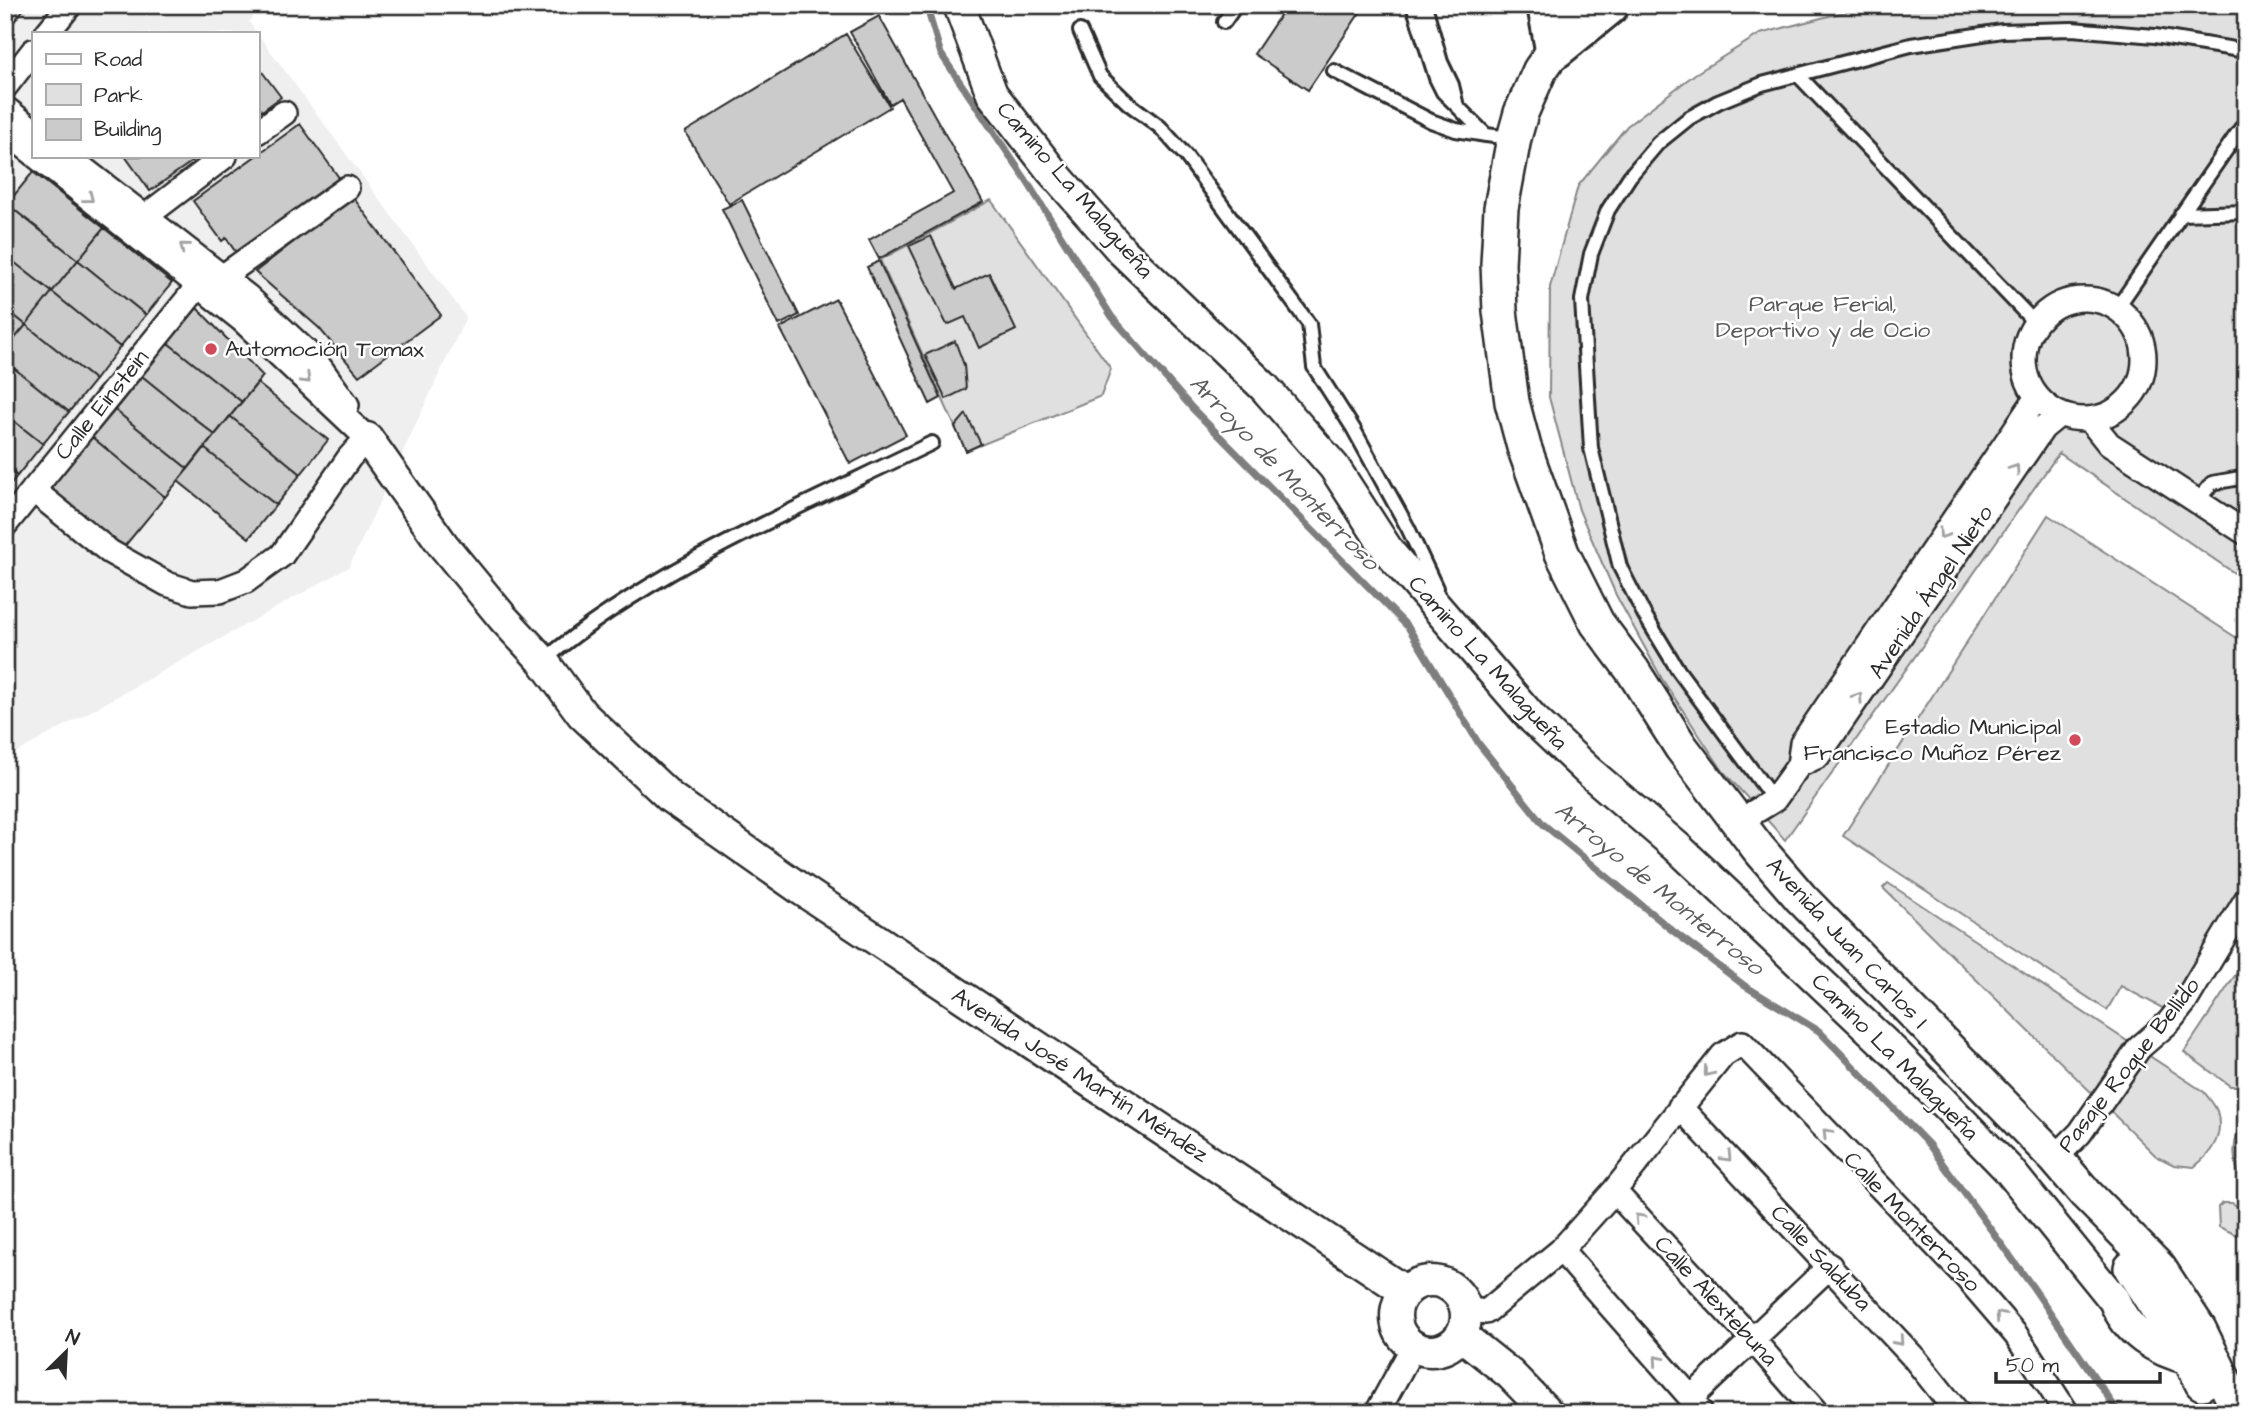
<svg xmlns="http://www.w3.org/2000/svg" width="2251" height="1418" viewBox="0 0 2251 1418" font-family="'Architects Daughter',sans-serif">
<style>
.built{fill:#efefef;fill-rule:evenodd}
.green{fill:#e0e0e0;stroke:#868686;stroke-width:2}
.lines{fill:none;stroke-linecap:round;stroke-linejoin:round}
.stream{stroke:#7e7e7e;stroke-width:7}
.building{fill:#cbcbcb;stroke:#2b2b2b;stroke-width:2}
.service-casing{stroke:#2b2b2b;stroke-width:18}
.minor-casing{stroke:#2b2b2b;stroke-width:28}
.tertiary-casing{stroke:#2b2b2b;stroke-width:35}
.secondary-casing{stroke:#2b2b2b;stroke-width:38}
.motorway-casing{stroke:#2b2b2b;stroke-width:44}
.service{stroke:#fff;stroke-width:12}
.minor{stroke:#fff;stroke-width:23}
.tertiary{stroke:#fff;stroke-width:30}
.secondary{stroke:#fff;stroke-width:33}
.motorway{stroke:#fff;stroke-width:38}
.oneway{stroke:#a0a0a0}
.poi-dot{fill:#d1495b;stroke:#fff;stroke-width:2.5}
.labels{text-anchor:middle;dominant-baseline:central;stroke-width:5;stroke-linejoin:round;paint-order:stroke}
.street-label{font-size:23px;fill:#2b2b2b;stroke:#fff}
.park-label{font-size:23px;fill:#585858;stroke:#fff}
.poi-label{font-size:23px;fill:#2b2b2b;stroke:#fff;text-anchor:start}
.water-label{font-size:24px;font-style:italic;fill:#5c5c5c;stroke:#fff}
</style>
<rect width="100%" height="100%" fill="#fff"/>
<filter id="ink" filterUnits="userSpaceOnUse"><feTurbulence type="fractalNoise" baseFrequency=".0143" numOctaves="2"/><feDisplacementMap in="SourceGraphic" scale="14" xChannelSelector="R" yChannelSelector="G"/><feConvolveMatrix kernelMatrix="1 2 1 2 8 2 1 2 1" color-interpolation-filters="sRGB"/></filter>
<g filter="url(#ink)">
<path class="built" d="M5,5H261L249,22L466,317L349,567L5,759ZM33,33H257V156H33Z"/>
<path class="green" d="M1871,5H2211L2246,9V581L2059,453L1785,840L1723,771L1662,679L1616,595L1579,510L1549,397L1550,287L1578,186L1627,126L1695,74L1760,34Z
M991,200L1111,369L1101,396L966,451L880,260Z
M2048,515L2246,644V882L2166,1010L2121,986L2107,1010L1843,836Z
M1888,883L2204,1092C2208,1097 2215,1105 2217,1111C2224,1136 2212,1153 2194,1167L2174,1165L2156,1156L1883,888Z
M2246,959V1086H2230L2184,1052Z
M2246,1115V1185C2229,1164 2232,1137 2246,1115Z
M2223,1203H2232L2246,1212V1239L2219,1227L2218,1207Z"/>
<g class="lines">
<path class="stream" d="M926,5L941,54L1026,180L1112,317L1192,408L1408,627L1479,744L1543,824L1673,931L1745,986L1819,1031L1929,1145L2032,1286L2119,1413"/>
</g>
<path class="building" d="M5,5H27L9,28L5,25Z
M1287,5H1365L1308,90L1254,54Z
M879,16L983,202L879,259L869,240L953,193L900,98L890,104L850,32Z
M846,34L890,107L729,204L685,132Z
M257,65L281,97L262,111L257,105Z
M300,124L340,179L237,254L226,238L222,241L193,201Z
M125,156H191L194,160L150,191Z
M33,172L104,228L78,260L7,204Z
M352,196L441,315L359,376L319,328L255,272Z
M742,200L799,315L779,325L722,209Z
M7,204L78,260L52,292L5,255V207Z
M104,228L172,283L146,315L78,260Z
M931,236L956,289L989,273L1016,330L979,348L965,317L947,325L909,246Z
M5,255L52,292L26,325L5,308Z
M78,260L146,315L120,347L52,292Z
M879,261L941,398L930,404L867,267Z
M52,292L120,347L95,380L26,325Z
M836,299L906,435L850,464L780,328Z
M5,308L26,325L5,350Z
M197,308L263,376L242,402L168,343Z
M26,325L95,380L69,412L5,361V350Z
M955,341L964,365L966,389L946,399L925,355Z
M168,343L242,402L215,435L142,376Z
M5,361L69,412L43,444L5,414Z
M142,376L215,435L188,469L115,410Z
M257,383L328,440L301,474L230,416Z
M115,410L188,469L165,497L92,437Z
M5,414L43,444L17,476L5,467Z
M966,414L981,444L966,451L955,427Z
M230,416L301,474L276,505L204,448Z
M92,437L165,497L119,553L46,494Z
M204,448L276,505L249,538L178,481Z
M5,467L17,476L5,491Z"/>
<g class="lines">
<g class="service-casing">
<path id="service" d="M1413,5L1436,78L1443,92L1486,135L1511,138
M1425,5L1441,62L1452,85L1456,102
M1224,22L1236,5
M1080,31L1100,76L1128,103L1160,127L1186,156L1309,324L1314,367L1353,428L1408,528L1436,588L1433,594
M1334,71L1431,121L1456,130L1486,135
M1798,75L2035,323
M2181,214L2246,212
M2117,308L2246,121
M2198,501L2212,483L2246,477
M543,661C653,568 803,506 932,443
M1774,800L1678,670L1644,614L1620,567L1591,448L1582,300L1591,254L1608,210L1630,176L1658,143L1689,118L1718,102L1762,84L1911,45L2002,31L2072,29L2155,36L2246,51"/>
</g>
<g class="minor-casing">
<path id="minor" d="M47,33L70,5
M5,87L33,51
M5,108L33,130
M5,131L33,153
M257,132L284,113
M36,156L242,320L367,438
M67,156L247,296L314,359L347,405
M146,216L225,156
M222,277L347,188
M2024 359a60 60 0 1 1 120 0a60 60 0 1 1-120 0Z
M2089,419L2109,444L2246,533
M33,490L110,552L167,584L192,592L220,591L246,581L282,555L349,458L367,438
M5,525L199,285
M1799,765L1818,756L2043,428L2060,414
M1738,822L1774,800L1799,765L1802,743L2037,397
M1680,1107L1915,1359L1958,1413
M2055,1158L2080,1133L2139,1048L2169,1022L2185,1002L2246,900
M1614,1191L1753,1340L1817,1413
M1561,1250L1691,1398L1701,1413
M1466,1309L1486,1312L1561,1250L1614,1191L1723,1055L1742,1043L1967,1278L2016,1335L2067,1413
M1691,1398L1830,1266
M1377,1413L1413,1347"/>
</g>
<g class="tertiary-casing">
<path id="tertiary" d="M959,5L992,94L1051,170L1122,251L1264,387L1334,467L1389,552L1533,719L1587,770L1677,847L1896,1054L2008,1169L2114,1300C2127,1333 2156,1351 2190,1359
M367,438L443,545L503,618L543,661L582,714L671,798L802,890L1406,1292
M1396 1316a35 35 0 1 1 70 0a35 35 0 1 1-70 0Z
M1461,1335L1510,1374L1548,1413"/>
</g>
<g class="secondary-casing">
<path id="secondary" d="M1573,5L1555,49L1540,70L1521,113L1514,138L1501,208L1498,264L1500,311L1512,402L1524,447L1562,553L1597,623L1633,671L1681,747L1758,848L1801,898L2055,1158L2086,1194L2159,1268L2199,1329L2240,1413
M2131,1268L2190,1359L2202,1383"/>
</g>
<g class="motorway-casing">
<path id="motorway" d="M1547,5L1555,49L1609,5"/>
</g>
<use href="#service" class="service"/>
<use href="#minor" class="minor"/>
<use href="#tertiary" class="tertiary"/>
<use href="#secondary" class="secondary"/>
<use href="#motorway" class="motorway"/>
</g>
<defs><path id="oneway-chevron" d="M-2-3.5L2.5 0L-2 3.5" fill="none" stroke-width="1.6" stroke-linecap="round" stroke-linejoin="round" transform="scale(1.75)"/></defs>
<g class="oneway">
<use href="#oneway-chevron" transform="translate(89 198) rotate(38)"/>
<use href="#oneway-chevron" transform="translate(184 247) rotate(-141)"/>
<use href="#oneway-chevron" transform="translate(306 379) rotate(44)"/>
<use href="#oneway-chevron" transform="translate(2015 469) rotate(-56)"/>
<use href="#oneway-chevron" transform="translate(1943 534) rotate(124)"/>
<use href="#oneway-chevron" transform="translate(1858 697) rotate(-56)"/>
<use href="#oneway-chevron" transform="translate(1708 1072) rotate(129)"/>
<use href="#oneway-chevron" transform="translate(1827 1133) rotate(-134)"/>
<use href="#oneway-chevron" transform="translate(1727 1157) rotate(47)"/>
<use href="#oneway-chevron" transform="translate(1639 1218) rotate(-133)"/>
<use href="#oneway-chevron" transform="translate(2000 1316) rotate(-131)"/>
<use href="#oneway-chevron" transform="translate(1899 1341) rotate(48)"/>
<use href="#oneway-chevron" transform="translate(1658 1360) rotate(-131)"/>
</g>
</g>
<g class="poi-dot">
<circle cx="211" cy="349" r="7"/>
<circle cx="2075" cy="740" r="7"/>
</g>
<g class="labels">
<g class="street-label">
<text transform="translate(1075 190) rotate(49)">Camino La Malagueña</text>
<text transform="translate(102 405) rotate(-51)">Calle Einstein</text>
<text transform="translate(1931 592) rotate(-56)">Avenida Ángel Nieto</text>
<text transform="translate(1488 663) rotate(48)">Camino La Malagueña</text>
<text transform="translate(1847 943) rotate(47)">Avenida Juan Carlos I</text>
<text transform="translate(1895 1057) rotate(45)">Camino La Malagueña</text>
<text transform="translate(2129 1065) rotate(-52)">Pasaje Roque Bellido</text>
<text transform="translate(1080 1075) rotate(33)">Avenida José Martín Méndez</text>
<text transform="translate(1912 1222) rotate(46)">Calle Monterroso</text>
<text transform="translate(1821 1258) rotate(47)">Calle Salduba</text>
<text transform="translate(1716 1301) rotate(47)">Calle Alextebuna</text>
</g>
<g class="park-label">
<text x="1823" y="304">Parque Ferial,<tspan x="1823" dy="26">Deportivo y de Ocio</tspan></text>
</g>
<g class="poi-label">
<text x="225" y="349">Automoción Tomax</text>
<text x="2061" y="727" text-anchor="end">Estadio Municipal<tspan x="2061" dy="26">Francisco Muñoz Pérez</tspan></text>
</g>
<g class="water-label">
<text transform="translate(1284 473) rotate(46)">Arroyo de Monterroso</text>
<text transform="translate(1659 889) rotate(39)">Arroyo de Monterroso</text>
</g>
</g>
<rect width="2251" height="1418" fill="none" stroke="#fff" stroke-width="28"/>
<rect x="14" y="14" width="2223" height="1390" fill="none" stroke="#2b2b2b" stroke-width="2.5" filter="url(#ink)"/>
<rect x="32" y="32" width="228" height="126" fill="#ffffff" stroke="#aaaaaa" stroke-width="2"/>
<rect x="46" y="54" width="35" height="10" fill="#ffffff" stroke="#aaaaaa" stroke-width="2"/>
<text x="94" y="66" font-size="21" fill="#2b2b2b">Road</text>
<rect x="46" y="84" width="35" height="21" fill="#e0e0e0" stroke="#aaaaaa" stroke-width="2"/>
<text x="94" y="102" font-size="21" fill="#2b2b2b">Park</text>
<rect x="46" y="119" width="35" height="21" fill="#cbcbcb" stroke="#aaaaaa" stroke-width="2"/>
<text x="94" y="136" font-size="21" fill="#2b2b2b">Building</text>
<g transform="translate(66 1352) rotate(24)" stroke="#ffffff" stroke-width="5" paint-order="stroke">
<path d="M0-5L12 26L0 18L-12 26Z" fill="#2b2b2b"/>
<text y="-10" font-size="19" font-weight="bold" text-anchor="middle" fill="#2b2b2b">N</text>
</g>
<path d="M1996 1372v10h164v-10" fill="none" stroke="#2b2b2b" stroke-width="3.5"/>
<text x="2006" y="1372" font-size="21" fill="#2b2b2b" stroke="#ffffff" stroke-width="5" paint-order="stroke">50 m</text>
</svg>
